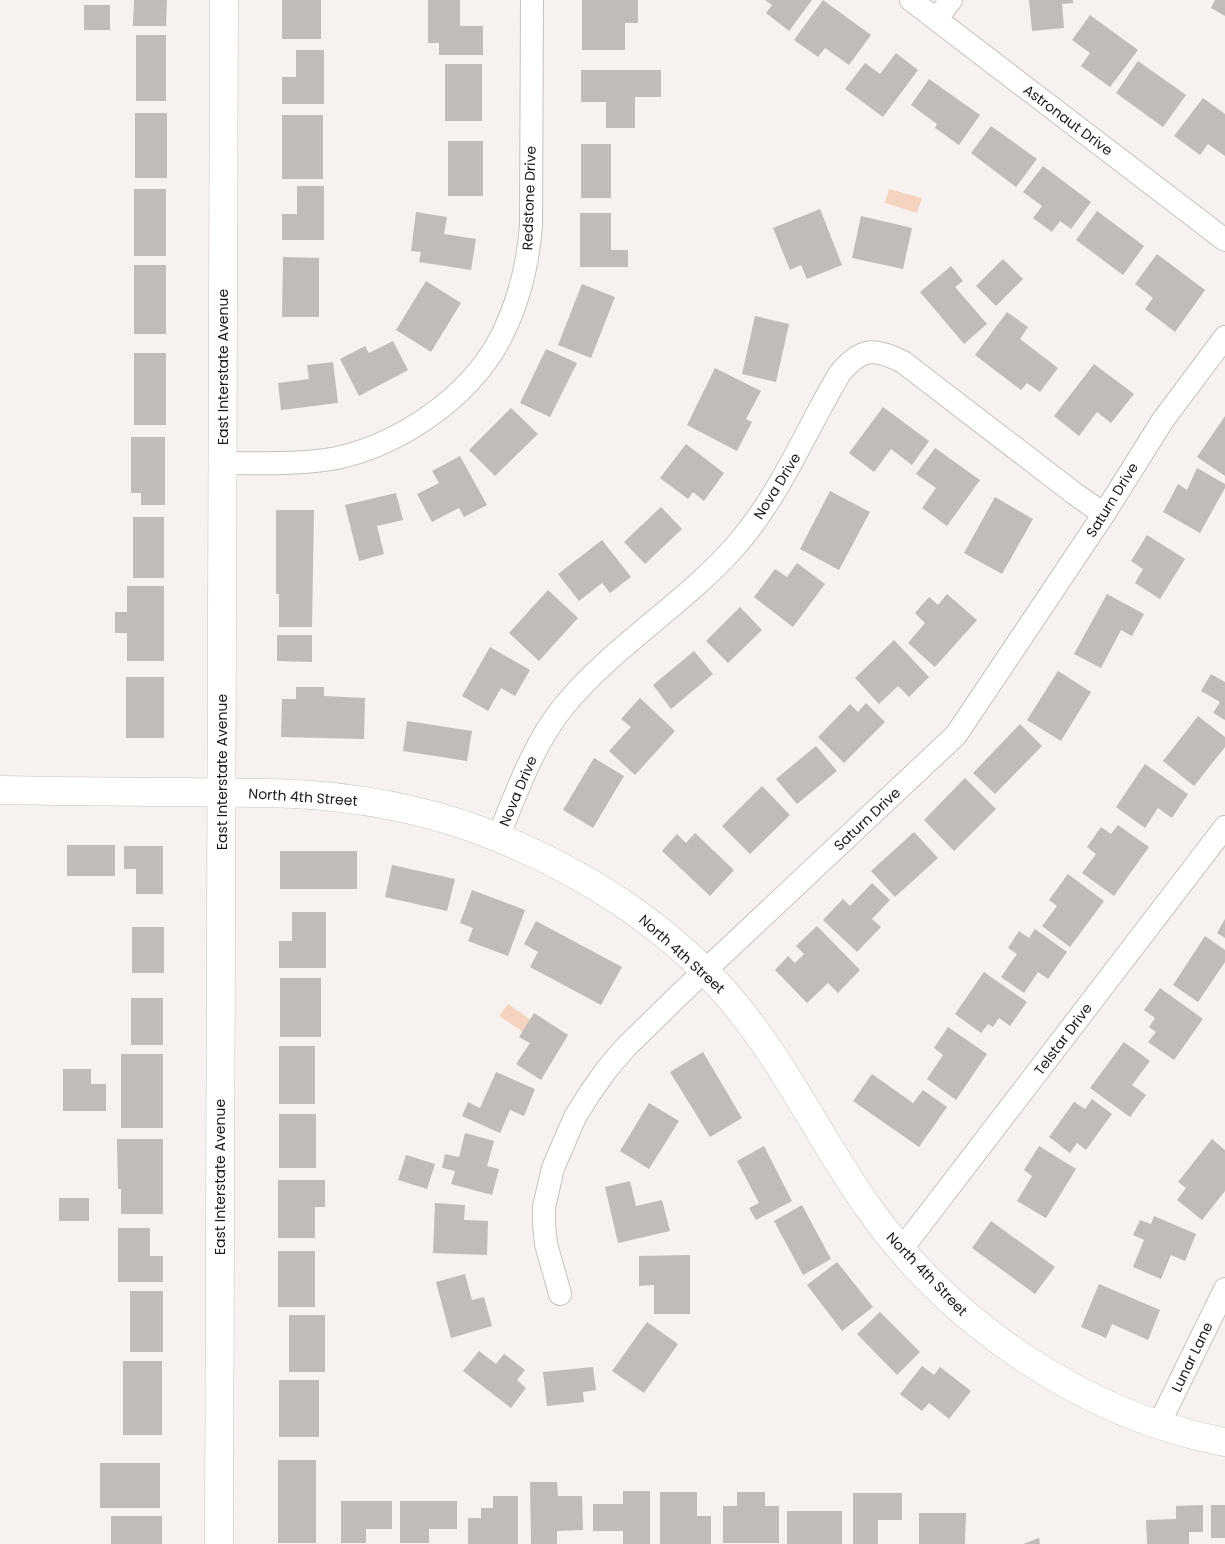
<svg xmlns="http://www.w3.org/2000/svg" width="1225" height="1544" viewBox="0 0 1225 1544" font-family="Poppins,sans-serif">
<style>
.water{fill:#f6d3c1}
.building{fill:#c1bcb9}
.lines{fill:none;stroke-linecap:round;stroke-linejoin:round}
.minor-casing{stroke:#c7c1bf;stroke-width:24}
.tertiary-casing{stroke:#c7c1bf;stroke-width:29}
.minor{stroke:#fff;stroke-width:22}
.tertiary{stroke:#fff;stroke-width:28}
.labels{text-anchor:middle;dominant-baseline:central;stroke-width:4.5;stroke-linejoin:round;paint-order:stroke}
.street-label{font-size:14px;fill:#1b1918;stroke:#fff}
</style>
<rect width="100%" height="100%" fill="#f7f2ef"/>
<path class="water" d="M889,189L922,198L917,213L885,203Z
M508,1004L531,1020L523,1032L499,1016Z"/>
<path class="building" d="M134,0H167L166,26H133Z
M282,0H321V39H282Z
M428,0H460V26H483V55H439V43H428Z
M582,0H638V23H625V50H582Z
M765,0H812L789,31L766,13L772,5Z
M823,0L871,35L849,65L825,48L818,57L794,40Z
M1029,0H1073V3L1062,4L1064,28L1032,31Z
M1215,0H1225V16L1211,8Z
M84,5H110V30H84Z
M1090,15L1138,50L1110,87L1081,66L1090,53L1072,40Z
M136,35H166V101H136Z
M296,50H324V104H282V77H296Z
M896,53L918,70L883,117L845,89L865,63L880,74Z
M1138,61L1186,95L1163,127L1116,93Z
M445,64H482V121H445Z
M581,70H661V97H635V128H606V102H581Z
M929,79L980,115L959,145L935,128L937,124L911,105Z
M1203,98L1225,114V156L1208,144L1200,155L1174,136Z
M135,113H167V178H135Z
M282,115H323V179H282Z
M991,126L1037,159L1016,187L971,153Z
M448,141H483V196H448Z
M581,144H611V198H581Z
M1043,166L1091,202L1071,229L1060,221L1052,232L1033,218L1042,206L1023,192Z
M297,186H324V240H282V214H297Z
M134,189H166V256H134Z
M820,209L842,265L807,279L801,265L790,270L773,228Z
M1097,211L1144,246L1123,275L1076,240Z
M416,212L447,217L444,234L476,239L471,270L419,262L421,252L411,251Z
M580,213H611V250H628V267H580Z
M861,216L912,228L903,269L852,258Z
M1157,254L1205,290L1175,332L1145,309L1153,298L1135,284Z
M283,257L319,258V317H282Z
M1003,259L1023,279L996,306L976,286Z
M134,265H166V334H134Z
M951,266L963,281L955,287L987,324L964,344L920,292Z
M426,281L461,303L431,352L396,330Z
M582,284L615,297L591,358L558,345Z
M1007,312L1028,327L1020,339L1058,368L1040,392L1027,383L1021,390L975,355Z
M755,316L789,324L776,382L742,374Z
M393,341L408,370L359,396L340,359L365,346L369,353Z
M546,349L577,363L550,417L520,403Z
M134,353H166V425H134Z
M333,362L338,403L281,410L278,383L309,379L307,365Z
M1094,364L1134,394L1111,423L1097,412L1079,436L1054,416Z
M715,368L761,391L746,419L752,422L737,451L687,425Z
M883,407L929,441L912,465L891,449L874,472L849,453Z
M511,408L538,434L495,476L469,450Z
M1225,416V476L1197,457Z
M131,437H165V505H141V493H131Z
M686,444L724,473L704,501L693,492L688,499L660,478Z
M935,448L980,480L947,526L922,508L936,488L916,474Z
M460,456L487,505L464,517L459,508L432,522L417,494L439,483L432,471Z
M1197,468L1225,484V488L1200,533L1163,512L1178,484L1187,490Z
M830,491L870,512L839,570L800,549Z
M396,493L403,520L377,526L384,554L359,561L345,505Z
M995,497L1033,519L1002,574L964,553Z
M661,507L682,529L645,564L624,542Z
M276,510H314L312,627H279V594H276Z
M133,517H164V578H133Z
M1147,535L1185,559L1160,599L1135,583L1143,569L1131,561Z
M602,540L631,577L610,593L602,583L579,601L558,574Z
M797,563L825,584L793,627L754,597L775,569L787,577Z
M127,586H164V661H127V633H115V612H127Z
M548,590L578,618L539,661L509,633Z
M947,594L977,620L935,667L908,643L925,623L915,613L929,597L938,605Z
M1107,594L1144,614L1132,636L1121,630L1101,668L1074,654Z
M740,607L762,630L728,663L706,641Z
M277,635H312V662L277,661Z
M894,640L929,677L909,697L898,686L879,704L855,678Z
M490,647L530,670L515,696L501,688L488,711L462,696Z
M694,651L713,674L671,709L653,685Z
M1058,671L1091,692L1061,741L1027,720Z
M1211,674L1225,682V720L1213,713L1220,702L1201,691Z
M126,677H164V738H126Z
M296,687H324V696L365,698L364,739L281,737L282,699H296Z
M640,698L675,731L635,775L609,751L631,727L621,719Z
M866,703L885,722L844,763L818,737L850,704L858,712Z
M1198,716L1225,737V747L1194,786L1163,761Z
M407,721L472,731L467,761L403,751Z
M1020,724L1042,746L995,794L973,773Z
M816,746L837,771L797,804L776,779Z
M594,758L624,776L593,828L563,810Z
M1145,764L1188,794L1172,818L1158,808L1145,828L1116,807Z
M965,778L996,809L954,851L924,820Z
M762,786L790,815L750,854L722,826Z
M1118,825L1149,847L1114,896L1082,873L1096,854L1087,847L1101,827L1111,834Z
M914,832L938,858L895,897L871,871Z
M695,833L734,870L710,896L662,851L677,834L686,843Z
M67,845H115V876H67Z
M124,846H163V894H136V869H124Z
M280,851H357V889H280Z
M392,865L455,879L447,911L385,897Z
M1068,874L1104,901L1070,947L1042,926L1057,906L1049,900Z
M872,883L890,900L872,919L881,927L857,952L823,920L843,899L850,906Z
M472,890L525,910L508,956L468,941L473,928L460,923Z
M292,912H326V968H279V941H292Z
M1225,919V938L1217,933Z
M536,921L622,967L601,1005L530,967L538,952L524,944Z
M817,926L860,970L838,993L828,983L807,1003L775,970L788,956L795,963L804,954L796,946Z
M132,927H164V973H132Z
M1035,929L1067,952L1048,979L1038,972L1024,993L1001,977L1017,954L1008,948L1019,931L1029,938Z
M1205,936L1225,950V962L1198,1002L1173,985Z
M984,972L1027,1002L1010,1026L999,1018L993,1027L988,1024L981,1033L955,1014Z
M280,978H321V1037H280Z
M1160,988L1203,1019L1174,1060L1148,1042L1156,1032L1149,1027L1155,1018L1144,1010Z
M131,998H163V1045H131Z
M534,1013L568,1035L541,1080L516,1064L530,1043L519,1037Z
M948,1027L987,1054L956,1100L927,1079L943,1055L934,1048Z
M1124,1042L1150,1061L1132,1085L1146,1095L1130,1117L1090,1088Z
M279,1046H315V1104H279Z
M703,1052L742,1118L710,1137L670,1072Z
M121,1054H163V1128H121Z
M63,1069H91V1084H106V1111H63Z
M496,1072L535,1089L524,1116L510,1110L500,1133L462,1116L468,1102L480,1108Z
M872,1074L913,1103L923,1090L947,1107L919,1147L853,1101Z
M1092,1099L1112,1114L1086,1150L1077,1143L1070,1153L1049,1137L1074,1102L1085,1109Z
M649,1103L679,1121L649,1169L620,1151Z
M279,1114H316V1168H279Z
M465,1133L494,1141L487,1166L499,1169L492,1195L451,1184L455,1171L442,1168L445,1154L459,1157Z
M117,1139H163V1214H121V1189H118Z
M1212,1139L1225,1150V1191L1202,1220L1177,1200L1186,1188L1178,1182Z
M764,1146L792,1201L756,1220L749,1208L759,1203L737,1161Z
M1039,1146L1076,1169L1046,1218L1017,1201L1032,1176L1024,1170Z
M406,1155L435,1164L427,1189L398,1180Z
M278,1180H325V1207H315V1238H278Z
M630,1181L636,1206L662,1200L670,1231L618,1243L605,1187Z
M59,1198H89V1221H59Z
M435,1203L465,1205L464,1220L488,1221L487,1255L433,1253Z
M802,1205L831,1259L803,1275L774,1221Z
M1154,1216L1196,1234L1185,1261L1171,1255L1161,1279L1133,1267L1144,1240L1133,1235L1140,1220L1151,1224Z
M991,1221L1055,1267L1035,1294L972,1248Z
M118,1228H150V1256H163V1282H118Z
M278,1251H315V1307H278Z
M690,1255V1314H654V1285L639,1286V1256Z
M837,1262L873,1307L842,1331L807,1285Z
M465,1274L472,1300L484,1297L492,1326L451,1338L436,1282Z
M1099,1284L1160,1310L1148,1340L1112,1324L1106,1338L1081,1327Z
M130,1291H163V1352H130Z
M880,1312L920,1352L897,1375L857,1334Z
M289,1315H325V1372H289Z
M647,1322L678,1344L644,1393L612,1371Z
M479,1351L496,1364L504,1354L525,1370L517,1380L526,1388L511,1408L463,1371Z
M123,1361H162V1435H123Z
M922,1366L934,1375L940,1367L971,1391L949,1419L929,1403L922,1411L900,1394Z
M593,1367L596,1390L583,1392L584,1402L547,1406L543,1372Z
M279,1380H319V1437H279Z
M278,1460H316V1543H278Z
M100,1463H160V1508H100Z
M530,1482H557L558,1496H582L583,1530L557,1531V1544H531Z
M623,1491H650V1544H623V1531H593V1504H623Z
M660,1492H697V1516H711V1544H660Z
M737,1492H765V1506H779V1543H723V1506H737Z
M853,1493H902V1520H878V1544H853Z
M493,1496H518V1544H468V1518H481V1508H493Z
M341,1501H392V1529H366V1543H341Z
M400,1501H457V1529H429V1543H400Z
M1203,1505V1532H1189V1544H1147L1146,1520L1176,1519V1506Z
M1211,1505H1225V1538H1211Z
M787,1511H842V1544H787Z
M919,1513H966L965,1544H919Z
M111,1516H162V1544H111Z
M1039,1538L1040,1544H1023Z"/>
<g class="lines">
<g class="minor-casing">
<path id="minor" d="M911,0L1225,240
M936,19L951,0
M223,463C261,463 299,465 337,458C400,444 467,399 499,341C518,305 528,266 531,225L532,0
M498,837C517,792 533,744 564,706C615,644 687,603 739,542C782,491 806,430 840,373C861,348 874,347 903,362L1075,494L1104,514
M901,1250L1225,827
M560,1294L546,1244L544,1224V1207L553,1168L575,1117L590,1093L607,1069L625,1048L679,995L956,735L1104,514L1163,420L1225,337
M1159,1424L1225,1289"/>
</g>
<g class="tertiary-casing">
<path id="tertiary" d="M0,790C62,791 124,792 186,792C227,793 270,792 312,795C376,800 439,813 499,838C585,873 668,926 729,997C784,1061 819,1138 868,1207C949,1323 1085,1416 1225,1442
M219,1544L224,0"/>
</g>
<use href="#minor" class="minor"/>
<use href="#tertiary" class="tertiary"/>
</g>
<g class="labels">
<g class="street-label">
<text transform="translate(1068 120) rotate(37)">Astronaut Drive</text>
<text transform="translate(529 198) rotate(-88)">Redstone Drive</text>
<text transform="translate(223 367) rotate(-90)">East Interstate Avenue</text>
<text transform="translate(777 486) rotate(-58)">Nova Drive</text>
<text transform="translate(1112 500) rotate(-58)">Saturn Drive</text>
<text transform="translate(222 772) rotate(-90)">East Interstate Avenue</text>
<text transform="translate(518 791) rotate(-67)">Nova Drive</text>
<text transform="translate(303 797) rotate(4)">North 4th Street</text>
<text transform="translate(867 819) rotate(-43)">Saturn Drive</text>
<text transform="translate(682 954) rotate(42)">North 4th Street</text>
<text transform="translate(1063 1039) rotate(-53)">Telstar Drive</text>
<text transform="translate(220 1177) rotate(-90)">East Interstate Avenue</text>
<text transform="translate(927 1274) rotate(46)">North 4th Street</text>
<text transform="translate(1192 1357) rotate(-64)">Lunar Lane</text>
</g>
</g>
</svg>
